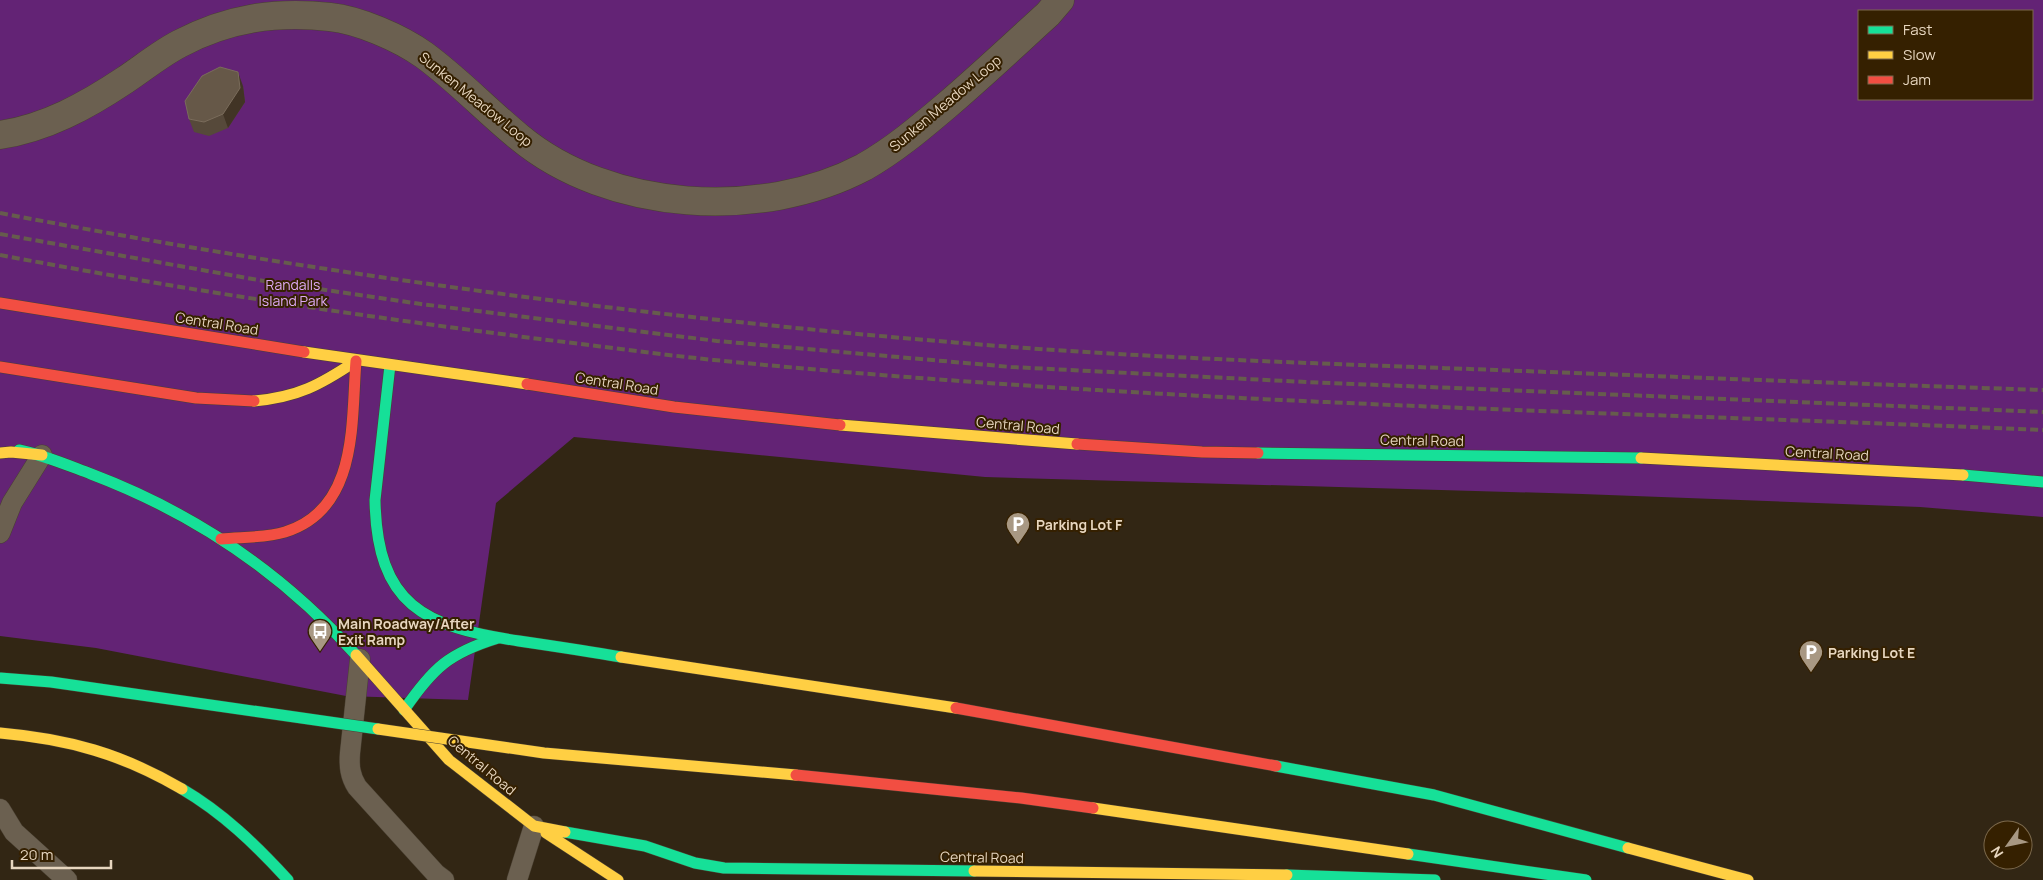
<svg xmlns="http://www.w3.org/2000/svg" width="2043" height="880" viewBox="0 0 2043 880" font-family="Manrope,sans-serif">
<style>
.green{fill:#632375;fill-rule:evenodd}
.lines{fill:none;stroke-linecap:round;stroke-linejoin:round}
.lane-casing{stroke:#4a4032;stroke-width:21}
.street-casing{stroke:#4a4032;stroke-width:29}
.fast-casing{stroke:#4a4032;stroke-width:12}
.slow-casing{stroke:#4a4032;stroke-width:12}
.jam-casing{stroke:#4a4032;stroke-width:12}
.lane{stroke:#6b6050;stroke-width:20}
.street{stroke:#6b6050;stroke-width:28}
.fast{stroke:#16e098;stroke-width:11}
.slow{stroke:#ffcf43;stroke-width:11}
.jam{stroke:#f24e42;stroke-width:11}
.rail{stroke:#665c4d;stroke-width:4;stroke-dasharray:8 4;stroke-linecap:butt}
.fast-bridge-casing{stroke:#4a4032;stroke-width:12;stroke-linecap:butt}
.slow-bridge-casing{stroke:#4a4032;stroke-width:12;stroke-linecap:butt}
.jam-bridge-casing{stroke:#4a4032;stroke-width:12;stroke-linecap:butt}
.fast-bridge{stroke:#16e098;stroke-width:11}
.slow-bridge{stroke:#ffcf43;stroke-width:11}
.jam-bridge{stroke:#f24e42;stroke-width:11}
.wall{fill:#56493a}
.shaded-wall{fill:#413425}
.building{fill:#665848;stroke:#7a6c5b}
.labels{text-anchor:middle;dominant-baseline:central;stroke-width:4;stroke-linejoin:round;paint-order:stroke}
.street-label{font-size:14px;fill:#e7d6bf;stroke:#352000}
.park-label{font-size:14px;fill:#dea9f4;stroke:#352000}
.poi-label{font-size:14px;font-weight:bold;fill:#e7d6bf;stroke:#352000;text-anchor:start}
</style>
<rect width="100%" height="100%" fill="#322614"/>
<path class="green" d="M0,0H2043V517L1920,507L1582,494L985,477L574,437L496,503L468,700L346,696L96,648L0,636ZM1859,11H2032V99H1859Z"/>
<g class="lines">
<g class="lane-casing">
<path id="lane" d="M0,533L12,503L42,455
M360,659L350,753C349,766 350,776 357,787L436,874L444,880
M0,809L14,832L67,880
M517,880L534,826"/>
</g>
<g class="street-casing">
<path id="street" d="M0,135C46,128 86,106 125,80C143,68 160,54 179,44C228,18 276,11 330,17C359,20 400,38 424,55C457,79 487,111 519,137C609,212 762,221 864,167C894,150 920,128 946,106C981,76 1014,45 1048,14L1060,0"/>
</g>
<g class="fast-casing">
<path id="fast" d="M390,365L375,500C377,605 424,627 519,641C553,646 587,651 621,657
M19,450C44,455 67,465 91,474C194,513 282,572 356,655
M1258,453L1641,458
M1963,475L2043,482
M404,710C433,668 449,653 498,638
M1276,766L1434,795L1628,848
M182,789C223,813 256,845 288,880
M565,832L645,846L695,863L724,868L974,871
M1287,875L1435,880"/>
</g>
<g class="slow-casing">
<path id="slow" d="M304,352L527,384
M254,401C298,397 320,385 356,361
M840,425L1077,444
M0,453L11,452L42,455
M1641,458L1963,475
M356,655L449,760L534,826L565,832
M621,657L956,708
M0,733C69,739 122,754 182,789
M546,833L618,880
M1628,848L1748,880
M974,871L1287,875"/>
</g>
<g class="jam-casing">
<path id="jam" d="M0,303L304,352
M0,367L196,398L254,401
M527,384L674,407L840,425
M1077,444L1202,452L1258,453
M221,539C242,537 265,538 285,532C359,509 351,422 356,361
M956,708L1276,766"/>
</g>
<use href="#lane" class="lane"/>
<use href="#street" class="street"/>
<use href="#fast" class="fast"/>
<use href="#slow" class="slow"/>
<use href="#jam" class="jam"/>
<path class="rail" d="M0,213C335,277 673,321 1012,347C1173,359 1335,364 1497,370C1679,377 1861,384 2043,390
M0,234L264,281L421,304L717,341L1011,367L1306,382L2043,412
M0,255C179,289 359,316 540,339C598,346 656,354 714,360C1156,404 1600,411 2043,430"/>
<g class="fast-bridge-casing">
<path id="fast-bridge" d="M0,678L51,682L378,729
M1408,854L1586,880"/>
</g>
<g class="slow-bridge-casing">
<path id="slow-bridge" d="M378,729L544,753L796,775
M1093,808L1408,854"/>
</g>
<g class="jam-bridge-casing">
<path id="jam-bridge" d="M796,775L1021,798L1093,808"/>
</g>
<use href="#fast-bridge" class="fast-bridge"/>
<use href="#slow-bridge" class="slow-bridge"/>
<use href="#jam-bridge" class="jam-bridge"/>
</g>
<path class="wall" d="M243,86L245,102L228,128L209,136L194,132L189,119Z"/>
<path class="shaded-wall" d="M238,72L243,86L245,102L228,128L223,114Z"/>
<path class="building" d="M220,67L238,72L240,88L223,114L204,122L189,119L185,101L202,76Z"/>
<defs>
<g id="parking-pin" transform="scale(1.25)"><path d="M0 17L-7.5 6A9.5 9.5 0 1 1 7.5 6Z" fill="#a89883" stroke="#352000"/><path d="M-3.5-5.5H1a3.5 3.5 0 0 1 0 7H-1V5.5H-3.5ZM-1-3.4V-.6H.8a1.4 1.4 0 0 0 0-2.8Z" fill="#fff"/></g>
<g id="bus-pin" transform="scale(1.25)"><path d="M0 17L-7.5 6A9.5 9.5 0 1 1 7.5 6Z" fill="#a89883" stroke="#352000"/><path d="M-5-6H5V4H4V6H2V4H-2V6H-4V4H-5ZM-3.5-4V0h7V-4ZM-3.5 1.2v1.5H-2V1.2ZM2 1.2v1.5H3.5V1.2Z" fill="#fff"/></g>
</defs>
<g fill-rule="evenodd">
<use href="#parking-pin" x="1018" y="524"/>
<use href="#bus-pin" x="320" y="631"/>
<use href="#parking-pin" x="1811" y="652"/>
</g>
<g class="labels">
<g class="street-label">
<text transform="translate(476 99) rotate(39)">Sunken Meadow Loop</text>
<text transform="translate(945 103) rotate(-40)">Sunken Meadow Loop</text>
<text transform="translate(217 323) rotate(9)">Central Road</text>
<text transform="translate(617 383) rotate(9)">Central Road</text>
<text transform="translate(1018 425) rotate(5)">Central Road</text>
<text transform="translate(1422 440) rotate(1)">Central Road</text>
<text transform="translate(1827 453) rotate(3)">Central Road</text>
<text transform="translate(482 765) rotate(40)">Central Road</text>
<text transform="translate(982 857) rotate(1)">Central Road</text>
</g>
<g class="park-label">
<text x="293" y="284">Randalls<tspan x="293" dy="16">Island Park</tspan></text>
</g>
<g class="poi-label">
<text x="1036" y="524">Parking Lot F</text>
<text x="338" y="623">Main Roadway/After<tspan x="338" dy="16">Exit Ramp</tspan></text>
<text x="1828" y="652">Parking Lot E</text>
</g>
</g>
<rect x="1858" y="10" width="175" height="90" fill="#352000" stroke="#7c694c"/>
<rect x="1868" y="26" width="25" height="8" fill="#16e098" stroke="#7c694c"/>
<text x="1903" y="35" font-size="15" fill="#e7d6bf">Fast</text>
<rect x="1868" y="51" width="25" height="8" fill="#ffcf43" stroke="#7c694c"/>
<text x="1903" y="60" font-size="15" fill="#e7d6bf">Slow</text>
<rect x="1868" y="76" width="25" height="8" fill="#f24e42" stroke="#7c694c"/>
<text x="1903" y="85" font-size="15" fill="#e7d6bf">Jam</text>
<g transform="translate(2008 845) rotate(237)"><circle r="24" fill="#352000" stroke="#7c694c"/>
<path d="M0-4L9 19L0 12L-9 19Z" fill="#a89883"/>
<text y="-8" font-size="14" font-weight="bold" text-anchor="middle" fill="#e7d6bf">N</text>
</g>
<path d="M12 860v8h99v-8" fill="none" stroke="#e7d6bf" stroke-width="2.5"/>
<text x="20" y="860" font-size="15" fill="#e7d6bf" stroke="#352000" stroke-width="4" paint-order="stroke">20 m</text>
</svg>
